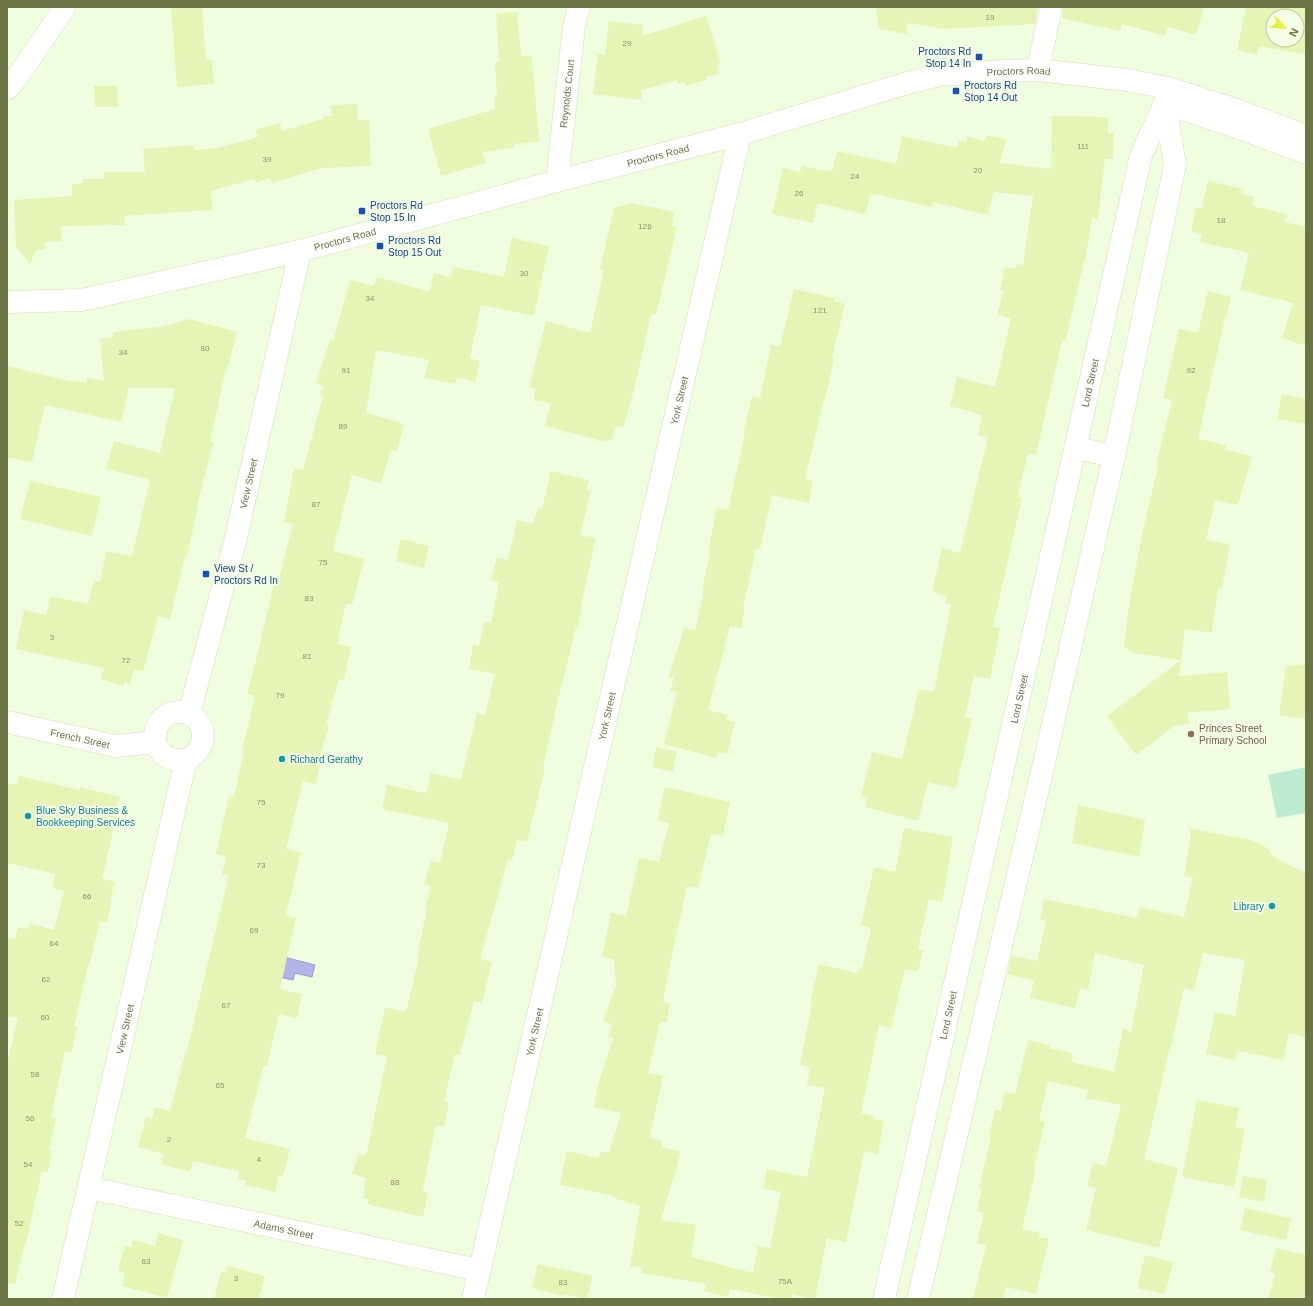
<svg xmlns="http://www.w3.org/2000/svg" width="1313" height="1306" viewBox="0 0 1313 1306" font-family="Helvetica,sans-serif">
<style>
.green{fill:#bdebd0}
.water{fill:#b3b4e8;stroke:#989ada}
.building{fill:#e6f4b5;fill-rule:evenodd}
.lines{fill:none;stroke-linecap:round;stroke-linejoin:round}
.minor-casing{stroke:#d4dfb7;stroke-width:23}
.tertiary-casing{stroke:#d4dfb7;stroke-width:23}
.minor{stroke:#fff;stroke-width:22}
.tertiary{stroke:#fff;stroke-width:22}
.transit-dot{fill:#1a4fb4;stroke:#f4ffe6;stroke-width:1.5}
.education-dot{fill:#8d6e63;stroke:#f4ffe6;stroke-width:1.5}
.culture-dot{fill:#0f9aa8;stroke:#f4ffe6;stroke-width:1.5}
.labels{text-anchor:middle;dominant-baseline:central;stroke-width:4;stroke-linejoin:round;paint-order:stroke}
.number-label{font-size:8px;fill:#8a9561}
.transit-label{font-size:10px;fill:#164399;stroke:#f4ffe6;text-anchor:start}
.street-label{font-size:10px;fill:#6c7545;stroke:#f4ffe6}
.education-label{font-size:10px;fill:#785e54;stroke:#f4ffe6;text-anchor:start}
.culture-label{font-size:10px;fill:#0d838f;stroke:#f4ffe6;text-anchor:start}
</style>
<rect width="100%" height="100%" fill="#f0fedf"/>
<path class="green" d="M1306,767V813L1277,818L1268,775Z"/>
<path class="water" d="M284,957L315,965L312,977L295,973L293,980L279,977Z"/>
<path class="building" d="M171,7H202L206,60H212L214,84L177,87Z
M876,7H1037V14L1035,24L943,29L908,23L906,34L879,29Z
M1063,7H1204L1196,35L1168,27L1165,36L1122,24L1120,31L1062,18Z
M1246,7H1306V55L1259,46L1257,55L1237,50ZM1273,16H1297V40H1273Z
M517,12L521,56H532L539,141L513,144L514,148L482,152L486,163L441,176L428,129L495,109L494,97H497L495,63L499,62L496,14Z
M706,16L721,64L717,65L720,73L706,77L707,80L686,86L685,82L678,84L676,80L642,90L641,100L593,94L598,54L605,55L609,21L643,25L642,36Z
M94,86H117L118,107H95Z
M357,104L358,120H369L371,166L322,168L272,183L270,178L255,183L254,179L211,191L212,210L124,216L125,225L61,226L62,241L45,242V249L36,250L30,264L16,246L14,200L72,196V184L83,183V179H104V172H145L143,149L194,145V150L218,148L258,137L255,130L280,123L282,131L323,119V116H332L331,105Z
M1052,116L1108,117V133H1114L1113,159H1105L1098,219L1092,218L1085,262H1084L1065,342L1062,341L1036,455L1028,453L1018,496L1022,498L993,627L1000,628L990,679L974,676L965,717L972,719L956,788L928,782L918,821L865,807L868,797L861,796L872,752L902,759L919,689L934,692L951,604L946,603L947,596L932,592L942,548L960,553L988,437L978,435L982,415L950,406L957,377L995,387L1011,318L997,315L1004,290H1000L1005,267L1016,269L1017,264L1023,265L1033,196L994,192L988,215L933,202L932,207L874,194V196L870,195L865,214L818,203L813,223L772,214L783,168L800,172L802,166L832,172L837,151L896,164L902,136L957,148L959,140L966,142L967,136L985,141L986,135L1006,139L1000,163L1051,169Z
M1208,181L1244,189L1243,194L1254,197L1252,206L1287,214L1285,222L1306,227V346L1282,338L1293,303L1240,290L1249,253L1200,242L1202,234L1191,231L1196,207L1202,208Z
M630,203L674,212L672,226L677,227L656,315L651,314L635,386L623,428L616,426L612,440L608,439L607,442L545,426L551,403L534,400L536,389L529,387L546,321L590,333L604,270L600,269L614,208Z
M512,238L549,246L534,316L481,305L470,358L480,361L475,382L457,377L455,384L424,378L429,360L376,350L366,413L404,424L397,451L391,450L381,483L352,475L333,551L364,559L352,605L346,603L337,644L351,647L344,680L339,679L326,724L329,726L321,752H323L316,784L303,781L286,849L301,852L286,915L296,918L280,989L302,994L297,1018L279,1014L267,1066L264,1065L245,1138L290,1149L283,1176L279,1175L275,1192L245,1185L246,1181L238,1179L239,1171L193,1161L190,1172L161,1164L163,1154L138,1147L146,1117L152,1119L155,1107L170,1111L186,1050H187L229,875L222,874L226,857L216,854L229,796L234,797L244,751L242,750L255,696L247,694L259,648L275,579H279L293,524L284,522L294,469L303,470L323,396L320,395L323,386L316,384L330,340L333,341L350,280L374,286L377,277L430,292L434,273L451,277L453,267L504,277Z
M794,289L834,298V301L845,304L832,358H834L825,400L824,399L805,479L813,481L809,503L772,495L760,549H756L743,608H745L741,629L730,626L708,710L728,715L726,720L735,722L727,754L718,752L716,758L664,744L677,692L670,690L674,678L669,677L684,628L695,631L704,589H702L711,549L708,550L717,508L728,510L745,434H743L752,396L760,398L771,345L780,347Z
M1208,291L1231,297L1226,318H1225L1198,439L1226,445L1225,450L1252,456L1238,505L1215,500L1206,540L1230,545L1222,589L1218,588L1212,633L1185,629L1181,660L1133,653L1124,646L1129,605L1142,534L1158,466L1156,465L1172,400L1163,398L1179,329L1198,333Z
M189,319L237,332L227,370L226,369L210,442L213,443L197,506H198L187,557L185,556L170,619L158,616L143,672L134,669L130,684L124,682V686L101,679L104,668L16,649L24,610L46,615L50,596L88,604L94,581L100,582L106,551L132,556L150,480L106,469L114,441L160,453L175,388H129L121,422L45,405L32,462L7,457V366L73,382V380L86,383L87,377L104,381L100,339L113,337V332L159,327Z
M1282,394L1306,399V424L1277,419Z
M551,471L589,480L587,490L591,491L580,535L596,538L581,605H582L578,627H576L558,700L543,767L545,768L527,842L517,840L512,861L508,860L480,959L492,962L482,1003L474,1001L460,1055L455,1054L444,1101L449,1102L444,1127L436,1125L423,1190L428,1194L423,1217L367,1204L369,1199L363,1198L366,1178L352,1174L358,1154L366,1156L387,1056L375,1054L385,1007L406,1012L419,957H417L427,908H425L431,886L424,884L431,861L440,863L449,823L382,809L387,785L426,793L431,773L461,780L477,713L485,715L495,674L469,669L473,645L479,646L484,622L491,623L499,582L491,580L497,557L508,560L517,520L533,524L538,508L542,509Z
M30,481L101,497L92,536L20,519Z
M401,539L429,546L424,568L396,561Z
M1181,660L1179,676L1227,672L1230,709L1188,713L1189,724L1174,726L1136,755L1107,716Z
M1306,664V708L1304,719L1279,715L1286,666Z
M656,747L677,752L673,772L652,767Z
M19,776L80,790V787L120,797L115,815H117L102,878L115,882L110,900L112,901L107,923L100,921L89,966H88L74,1026L77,1027L72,1053L65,1051L51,1117L56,1119L49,1150L52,1151L48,1172L42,1171L26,1243H25L15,1284L7,1283V1064L18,1018L7,1016V937L15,939L18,927L28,929L30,924L54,930L64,891L52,888L55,874L7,863V783L17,785Z
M665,787L730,802L723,836L711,834L698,888L687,886L672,955L663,1002L670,1004L667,1022H660L648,1073L663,1076L650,1137L662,1141L661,1147L681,1152L661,1220L696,1225L691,1257L753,1273L758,1246L770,1248L781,1192L763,1188L767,1169L807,1177L825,1088L807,1085L810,1067L800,1065L812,1004L810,1003L819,964L858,973L859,968L862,969L871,928L861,925L874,867L895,872L904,828L953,837L949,859H950L942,902L929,899L918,949L923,950L918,972L905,969L891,1028L879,1025L861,1113L874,1116L873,1119L884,1121L878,1154L864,1151L846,1242L827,1238L815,1299L792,1294L791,1299H781L730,1289L728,1297L704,1291L706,1284L641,1273L642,1267L630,1266L640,1206L614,1198L615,1196L560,1185L567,1151L599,1158L600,1151L609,1153L621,1113L594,1107L597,1089L613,1038L608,1036L612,1024L603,1021L616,985L614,959L602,957L611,913L626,916L639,858L659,862L669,823L657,821Z
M1078,805L1145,820L1139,857L1072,843Z
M1188,828L1251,840L1266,847L1275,858L1306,873V1037L1289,1033L1283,1060L1237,1051L1235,1060L1206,1054L1215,1012L1235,1016L1245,960L1203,953L1194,990L1184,988L1171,1046H1170L1144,1159L1178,1168L1159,1248L1086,1230L1096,1188L1087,1186L1093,1163L1106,1166L1121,1105L1086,1098L1088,1090L1048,1081L1039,1121L1045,1122L1033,1173L1035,1174L1022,1229L1040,1233L1039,1237L1049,1239L1036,1294L1006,1287L1003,1299H973L986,1245L977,1243L984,1213L977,1211L982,1189L979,1188L991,1137L989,1136L995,1110L1001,1111L1005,1092L1015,1094L1028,1040L1050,1045L1049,1048L1073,1053L1071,1062L1114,1072L1123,1028L1131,1032L1144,965L1095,953L1088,990L1080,988L1075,1008L1030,998L1034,980L1007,974L1012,956L1037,961L1046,921L1040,920L1044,899L1137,918L1140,907L1184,917L1193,878L1184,876L1191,834Z
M1197,1100L1239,1108L1235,1127L1245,1129L1234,1187L1182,1177Z
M1243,1176L1267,1180L1264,1202L1239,1197Z
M1245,1208L1291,1218L1286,1240L1240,1230Z
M158,1233L183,1240L167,1298L122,1286L125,1273L118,1271L125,1245L131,1247L133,1240L155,1246Z
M1276,1248L1306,1255V1299H1268L1275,1274L1270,1272Z
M1145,1255L1173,1262L1165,1294L1137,1288Z
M538,1264L593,1276L587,1299L564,1294L563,1296L532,1288Z
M227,1266L265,1276L259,1299H214L221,1272L226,1273Z"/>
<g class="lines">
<g class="minor-casing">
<g id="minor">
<path d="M1038,70L1051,7"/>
<path d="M7,89L16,79L65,7"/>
<path d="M1165,103L1242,129L1306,153"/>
<path id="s1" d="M557,181L574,26L579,7"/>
<path d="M1076,448L1114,456"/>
<circle cx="179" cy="736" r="24"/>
<path id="s2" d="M189,714L235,542L300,251"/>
<path id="s3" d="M7,722L116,746L155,742"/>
<path id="s4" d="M89,1188L479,1270"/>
<path id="s5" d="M63,1299L186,759"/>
<path id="s6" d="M473,1299L740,134"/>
<path id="s7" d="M884,1299L1141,155L1165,103L1168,88"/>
<path d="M918,1299L1041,776L1114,456L1175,165L1165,103"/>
</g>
</g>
<g class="tertiary-casing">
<g id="tertiary">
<path id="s8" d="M7,302L82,300L300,251L557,181L740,134L904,84L939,75L1001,71L1038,70L1127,80L1168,88L1237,110L1306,136"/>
</g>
</g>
<use href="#minor" class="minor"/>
<use href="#tertiary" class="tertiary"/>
</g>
<g class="transit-dot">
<rect x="975" y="53" width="8" height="8" rx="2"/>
<rect x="952" y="87" width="8" height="8" rx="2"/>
<rect x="358" y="207" width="8" height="8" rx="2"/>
<rect x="376" y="242" width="8" height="8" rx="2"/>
<rect x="202" y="570" width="8" height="8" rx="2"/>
</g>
<circle class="education-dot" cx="1191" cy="734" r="4"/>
<g class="culture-dot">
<circle cx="282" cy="759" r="4"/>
<circle cx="28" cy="816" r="4"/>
<circle cx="1272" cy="906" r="4"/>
</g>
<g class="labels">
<g class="number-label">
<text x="990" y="17">19</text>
<text x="627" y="43">29</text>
<text x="1083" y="146">111</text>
<text x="267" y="159">39</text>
<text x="978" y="170">20</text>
<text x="855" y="176">24</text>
<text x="799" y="193">26</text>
<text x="1221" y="220">18</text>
<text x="645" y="226">126</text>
<text x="524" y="273">30</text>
<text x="370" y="298">34</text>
<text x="820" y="310">121</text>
<text x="205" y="348">80</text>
<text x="123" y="352">34</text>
<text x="346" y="370">91</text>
<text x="1191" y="370">92</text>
<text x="343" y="426">89</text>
<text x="316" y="504">87</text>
<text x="323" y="562">75</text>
<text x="309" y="598">83</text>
<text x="52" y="637">3</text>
<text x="307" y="656">81</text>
<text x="126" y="660">72</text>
<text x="280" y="695">79</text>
<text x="261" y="802">75</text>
<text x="261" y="865">73</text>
<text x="87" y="896">66</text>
<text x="254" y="930">69</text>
<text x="54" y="943">64</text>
<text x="46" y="979">62</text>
<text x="226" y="1005">67</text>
<text x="45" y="1017">60</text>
<text x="35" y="1074">58</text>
<text x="220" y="1085">65</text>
<text x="30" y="1118">56</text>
<text x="169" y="1139">2</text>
<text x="259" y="1159">4</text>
<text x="28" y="1164">54</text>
<text x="395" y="1182">88</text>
<text x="19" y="1223">52</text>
<text x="146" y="1261">63</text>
<text x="236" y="1278">3</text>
<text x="785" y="1281">75A</text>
<text x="563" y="1282">83</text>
</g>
<g class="transit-label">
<text x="971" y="51" text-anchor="end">Proctors Rd<tspan x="971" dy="12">Stop 14 In</tspan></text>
<text x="964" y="85">Proctors Rd<tspan x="964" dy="12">Stop 14 Out</tspan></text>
<text x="370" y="205">Proctors Rd<tspan x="370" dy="12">Stop 15 In</tspan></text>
<text x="388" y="240">Proctors Rd<tspan x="388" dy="12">Stop 15 Out</tspan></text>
<text x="214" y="568">View St /<tspan x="214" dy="12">Proctors Rd In</tspan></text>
</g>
<g class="street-label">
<text stroke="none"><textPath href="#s8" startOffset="1041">Proctors Road</textPath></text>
<text stroke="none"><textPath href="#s1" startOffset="88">Reynolds Court</textPath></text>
<text stroke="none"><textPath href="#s8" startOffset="669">Proctors Road</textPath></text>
<text stroke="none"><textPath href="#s8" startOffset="345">Proctors Road</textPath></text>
<text stroke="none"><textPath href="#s7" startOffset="939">Lord Street</textPath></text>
<text stroke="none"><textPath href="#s6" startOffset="922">York Street</textPath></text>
<text stroke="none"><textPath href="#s2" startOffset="238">View Street</textPath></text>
<text stroke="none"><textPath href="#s7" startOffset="615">Lord Street</textPath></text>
<text stroke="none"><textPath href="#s6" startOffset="598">York Street</textPath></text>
<text stroke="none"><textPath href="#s3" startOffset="75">French Street</textPath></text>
<text stroke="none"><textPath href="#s7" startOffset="291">Lord Street</textPath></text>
<text stroke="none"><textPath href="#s5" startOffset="277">View Street</textPath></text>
<text stroke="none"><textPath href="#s6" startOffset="274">York Street</textPath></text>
<text stroke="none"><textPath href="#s4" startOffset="199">Adams Street</textPath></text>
</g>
<g class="education-label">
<text x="1199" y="728">Princes Street<tspan x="1199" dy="12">Primary School</tspan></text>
</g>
<g class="culture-label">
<text x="290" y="759">Richard Gerathy</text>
<text x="36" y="810">Blue Sky Business &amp;<tspan x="36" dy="12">Bookkeeping Services</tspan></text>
<text x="1264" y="906" text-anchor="end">Library</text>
</g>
</g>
<rect width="1313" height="1306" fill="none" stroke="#6c7545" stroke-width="16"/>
<g transform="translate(1285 28) rotate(117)"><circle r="19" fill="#f4ffe6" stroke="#bec8a6"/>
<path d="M0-3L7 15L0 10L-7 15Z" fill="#e7f03c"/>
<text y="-6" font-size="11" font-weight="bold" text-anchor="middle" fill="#6c7545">N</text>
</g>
</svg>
